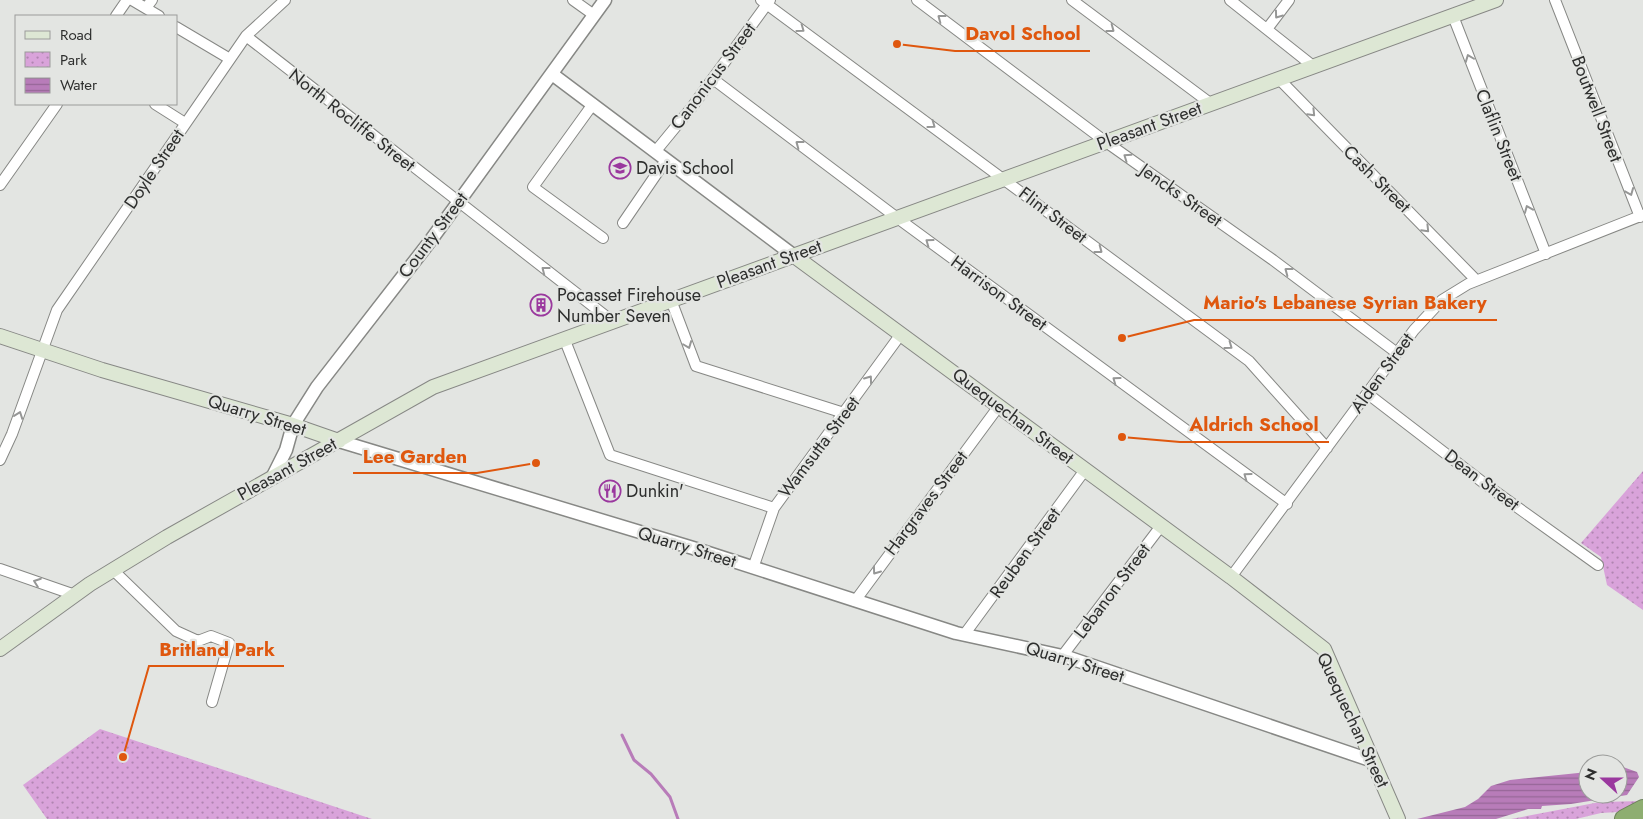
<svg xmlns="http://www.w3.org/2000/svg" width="1643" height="819" viewBox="0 0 1643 819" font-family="Jost,sans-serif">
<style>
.park{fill:url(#park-dots)}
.water{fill:url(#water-rules)}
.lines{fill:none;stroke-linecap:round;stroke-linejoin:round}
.stream{stroke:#b87cb9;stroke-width:3}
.minor-casing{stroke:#878885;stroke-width:12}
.tertiary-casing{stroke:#878885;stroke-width:15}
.secondary-casing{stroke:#878885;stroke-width:16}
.motorway-casing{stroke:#6c825a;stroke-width:20}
.minor{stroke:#fff;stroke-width:10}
.tertiary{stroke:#fff;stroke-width:12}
.secondary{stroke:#dde7d4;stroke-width:14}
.motorway{stroke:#8eae71;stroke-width:18}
.oneway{stroke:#969796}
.labels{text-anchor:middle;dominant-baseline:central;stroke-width:4.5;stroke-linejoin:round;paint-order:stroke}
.street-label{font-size:18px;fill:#2e2f2e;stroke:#e3e5e2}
.poi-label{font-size:18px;fill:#2e2f2e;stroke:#e3e5e2;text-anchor:start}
.leader{fill:none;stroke:#df570e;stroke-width:2}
.callout-dot{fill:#df570e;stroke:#e3e5e2;stroke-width:2}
.callout-label{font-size:19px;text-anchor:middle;font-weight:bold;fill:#df570e;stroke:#e3e5e2;stroke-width:4.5;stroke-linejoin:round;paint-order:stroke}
</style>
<defs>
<pattern id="park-dots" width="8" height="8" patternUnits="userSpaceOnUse" patternTransform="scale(1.25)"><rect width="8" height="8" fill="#d9a3da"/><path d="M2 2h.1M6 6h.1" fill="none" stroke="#b085b1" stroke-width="1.8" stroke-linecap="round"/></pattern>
<pattern id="water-rules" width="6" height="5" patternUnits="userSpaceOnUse" patternTransform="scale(1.25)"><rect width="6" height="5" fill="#b87cb9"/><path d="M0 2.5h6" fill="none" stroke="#966697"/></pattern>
</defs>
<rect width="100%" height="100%" fill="#e3e5e2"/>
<path class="park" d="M1643,471V610L1607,585L1601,557L1581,543Z
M100,729L372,819H47L23,785Z
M1643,801L1636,811L1601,813L1576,819H1511L1600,802Z"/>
<path class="water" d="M1623,767L1637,772L1639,777L1627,795L1571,804L1542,806L1541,809H1528L1496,819H1417L1465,807L1478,799L1491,786L1510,780L1588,772V794H1618V768Z"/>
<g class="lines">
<path class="stream" d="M622,735L634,760L651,774L670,797L678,819"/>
<g class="minor-casing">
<path id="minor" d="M132,0L159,16
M573,0L594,15
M761,0L1249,361L1327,448
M917,0L1106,142L1273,260L1397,353
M1072,0L1210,103
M1230,0L1313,66
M1555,0L1640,217
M146,8L152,0
M116,16L127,0
M1453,16L1546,254
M176,27L230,59
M1267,29L1289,0
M246,36L612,321
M1278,78L1476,280
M713,79L896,217L1287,504
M155,104L185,123
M593,104L533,187L603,238
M655,152L692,107L770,0
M0,185L57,104
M623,223L666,160
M671,300L696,366L844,413
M564,338L610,455L774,508
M1368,394L1489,487L1598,565
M0,460L12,434L57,310L246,36L285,0
M753,568L774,508L901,334
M0,569L75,595
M113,570L176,631L198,641L211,636L229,643L212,702
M1231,577L1414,330L1442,300L1468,284L1643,215
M855,601L999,406
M964,635L1085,470
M1063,655L1161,526"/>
</g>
<g class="tertiary-casing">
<path id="tertiary" d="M552,74L793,255
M339,441L693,548L956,633L1067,657L1373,761
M273,476L286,450L293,425L317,387L431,240L605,0"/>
</g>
<g class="secondary-casing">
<path id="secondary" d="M793,255L1231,577L1324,649L1398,819
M0,336L102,370L293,425L339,441
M0,649L90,584L167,537L433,387L1496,0"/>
</g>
<g class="motorway-casing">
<path id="motorway" d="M1624,819L1643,809"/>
</g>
<use href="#minor" class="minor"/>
<use href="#tertiary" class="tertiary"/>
<use href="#secondary" class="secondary"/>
<use href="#motorway" class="motorway"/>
</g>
<defs><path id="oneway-chevron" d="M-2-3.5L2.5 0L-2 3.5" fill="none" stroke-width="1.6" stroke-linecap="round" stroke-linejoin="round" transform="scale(1.25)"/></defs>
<g class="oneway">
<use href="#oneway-chevron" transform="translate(1278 15) rotate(126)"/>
<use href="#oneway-chevron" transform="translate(941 18) rotate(-143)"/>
<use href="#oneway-chevron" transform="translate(801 29) rotate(36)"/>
<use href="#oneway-chevron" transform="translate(1111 29) rotate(37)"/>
<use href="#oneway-chevron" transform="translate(1469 58) rotate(-111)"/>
<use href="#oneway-chevron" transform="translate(1312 113) rotate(46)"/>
<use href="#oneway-chevron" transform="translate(932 125) rotate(36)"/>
<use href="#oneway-chevron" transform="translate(799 144) rotate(-143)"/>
<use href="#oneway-chevron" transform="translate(1127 157) rotate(-145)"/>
<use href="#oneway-chevron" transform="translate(1630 192) rotate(68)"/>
<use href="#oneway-chevron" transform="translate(1528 209) rotate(-112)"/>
<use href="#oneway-chevron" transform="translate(1426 229) rotate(46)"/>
<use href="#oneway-chevron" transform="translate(929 242) rotate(-144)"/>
<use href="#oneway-chevron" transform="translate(1099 250) rotate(37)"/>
<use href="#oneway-chevron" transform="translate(545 270) rotate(-142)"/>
<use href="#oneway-chevron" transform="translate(1288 271) rotate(-143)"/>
<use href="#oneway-chevron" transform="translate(688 345) rotate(69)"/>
<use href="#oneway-chevron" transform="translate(1229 346) rotate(36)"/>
<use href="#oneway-chevron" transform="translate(869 379) rotate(-54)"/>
<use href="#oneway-chevron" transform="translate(1116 380) rotate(-144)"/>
<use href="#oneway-chevron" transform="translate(19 415) rotate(-70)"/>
<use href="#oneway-chevron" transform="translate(1247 476) rotate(-144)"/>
<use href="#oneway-chevron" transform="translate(876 571) rotate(126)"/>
<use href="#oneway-chevron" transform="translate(37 582) rotate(-160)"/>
</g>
<defs>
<g id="school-ring" transform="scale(1.125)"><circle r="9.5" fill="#e3e5e2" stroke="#9a389e" stroke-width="1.5"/><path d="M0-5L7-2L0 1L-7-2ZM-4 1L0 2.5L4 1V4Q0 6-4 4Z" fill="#9a389e"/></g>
<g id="building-ring" transform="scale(1.125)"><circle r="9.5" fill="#e3e5e2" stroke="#9a389e" stroke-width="1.5"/><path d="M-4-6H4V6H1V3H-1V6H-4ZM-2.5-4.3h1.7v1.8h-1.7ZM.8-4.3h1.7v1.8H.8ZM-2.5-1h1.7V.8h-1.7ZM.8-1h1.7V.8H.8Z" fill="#9a389e"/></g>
<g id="restaurant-ring" transform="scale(1.125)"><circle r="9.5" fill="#e3e5e2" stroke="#9a389e" stroke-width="1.5"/><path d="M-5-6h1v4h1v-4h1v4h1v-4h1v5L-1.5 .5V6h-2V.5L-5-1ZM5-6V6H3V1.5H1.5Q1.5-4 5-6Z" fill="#9a389e"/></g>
</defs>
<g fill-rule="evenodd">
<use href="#school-ring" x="620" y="168"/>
<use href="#building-ring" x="541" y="305"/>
<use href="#restaurant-ring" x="610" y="491"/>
</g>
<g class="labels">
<g class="street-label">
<text transform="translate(713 76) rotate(-53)">Canonicus Street</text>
<text transform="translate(1597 109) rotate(69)">Boutwell Street</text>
<text transform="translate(352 120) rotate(38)">North Rocliffe Street</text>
<text transform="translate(1149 126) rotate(-20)">Pleasant Street</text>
<text transform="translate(1499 135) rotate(68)">Claflin Street</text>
<text transform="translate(154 169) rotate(-56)">Doyle Street</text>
<text transform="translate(1377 179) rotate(45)">Cash Street</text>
<text transform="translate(1181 195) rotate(35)">Jencks Street</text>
<text transform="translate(1053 215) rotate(37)">Flint Street</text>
<text transform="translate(433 235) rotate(-53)">County Street</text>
<text transform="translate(769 264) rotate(-20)">Pleasant Street</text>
<text transform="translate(999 293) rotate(36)">Harrison Street</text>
<text transform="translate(1382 373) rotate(-54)">Alden Street</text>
<text transform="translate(257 415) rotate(17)">Quarry Street</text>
<text transform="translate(1013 416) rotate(37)">Quequechan Street</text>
<text transform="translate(819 447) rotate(-53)">Wamsutta Street</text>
<text transform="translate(287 469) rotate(-29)">Pleasant Street</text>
<text transform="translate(1482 480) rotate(37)">Dean Street</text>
<text transform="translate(926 503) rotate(-53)">Hargraves Street</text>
<text transform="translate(687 547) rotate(17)">Quarry Street</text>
<text transform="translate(1025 553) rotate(-54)">Reuben Street</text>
<text transform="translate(1112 591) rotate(-53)">Lebanon Street</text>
<text transform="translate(1075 662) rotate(17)">Quarry Street</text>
<text transform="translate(1353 720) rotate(65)">Quequechan Street</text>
</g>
<g class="poi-label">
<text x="636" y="168">Davis School</text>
<text x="557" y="295">Pocasset Firehouse<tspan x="557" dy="21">Number Seven</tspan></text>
<text x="626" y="491">Dunkin'</text>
</g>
</g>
<path class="leader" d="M897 44L955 51H1090M1122 338L1194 320H1497M1122 437L1180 442H1329M536 463L477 473H353M123 757L149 666H284"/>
<g class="callout-dot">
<circle cx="897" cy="44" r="5"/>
<circle cx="1122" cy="338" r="5"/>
<circle cx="1122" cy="437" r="5"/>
<circle cx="536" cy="463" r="5"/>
<circle cx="123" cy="757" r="5"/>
</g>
<g class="callout-label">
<text x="1023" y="40">Davol School</text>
<text x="1345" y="309">Mario's Lebanese Syrian Bakery</text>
<text x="1254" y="431">Aldrich School</text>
<text x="415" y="463">Lee Garden</text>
<text x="217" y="656">Britland Park</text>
</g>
<rect x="15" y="15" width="162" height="90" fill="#e3e5e2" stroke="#9b9c9a"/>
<rect x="25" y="31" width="25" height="8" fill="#dde7d4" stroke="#9b9c9a"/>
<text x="60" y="40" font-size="15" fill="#2e2f2e">Road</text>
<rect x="25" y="52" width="25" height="15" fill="url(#park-dots)" stroke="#9b9c9a"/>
<text x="60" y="65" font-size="15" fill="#2e2f2e">Park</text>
<rect x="25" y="78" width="25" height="15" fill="url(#water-rules)" stroke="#9b9c9a"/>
<text x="60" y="90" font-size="15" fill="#2e2f2e">Water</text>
<g transform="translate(1603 779) rotate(291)"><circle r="24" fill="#e3e5e2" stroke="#9b9c9a"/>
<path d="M0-4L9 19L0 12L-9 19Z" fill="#9a389e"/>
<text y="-8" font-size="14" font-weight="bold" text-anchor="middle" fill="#2e2f2e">N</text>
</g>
</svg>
